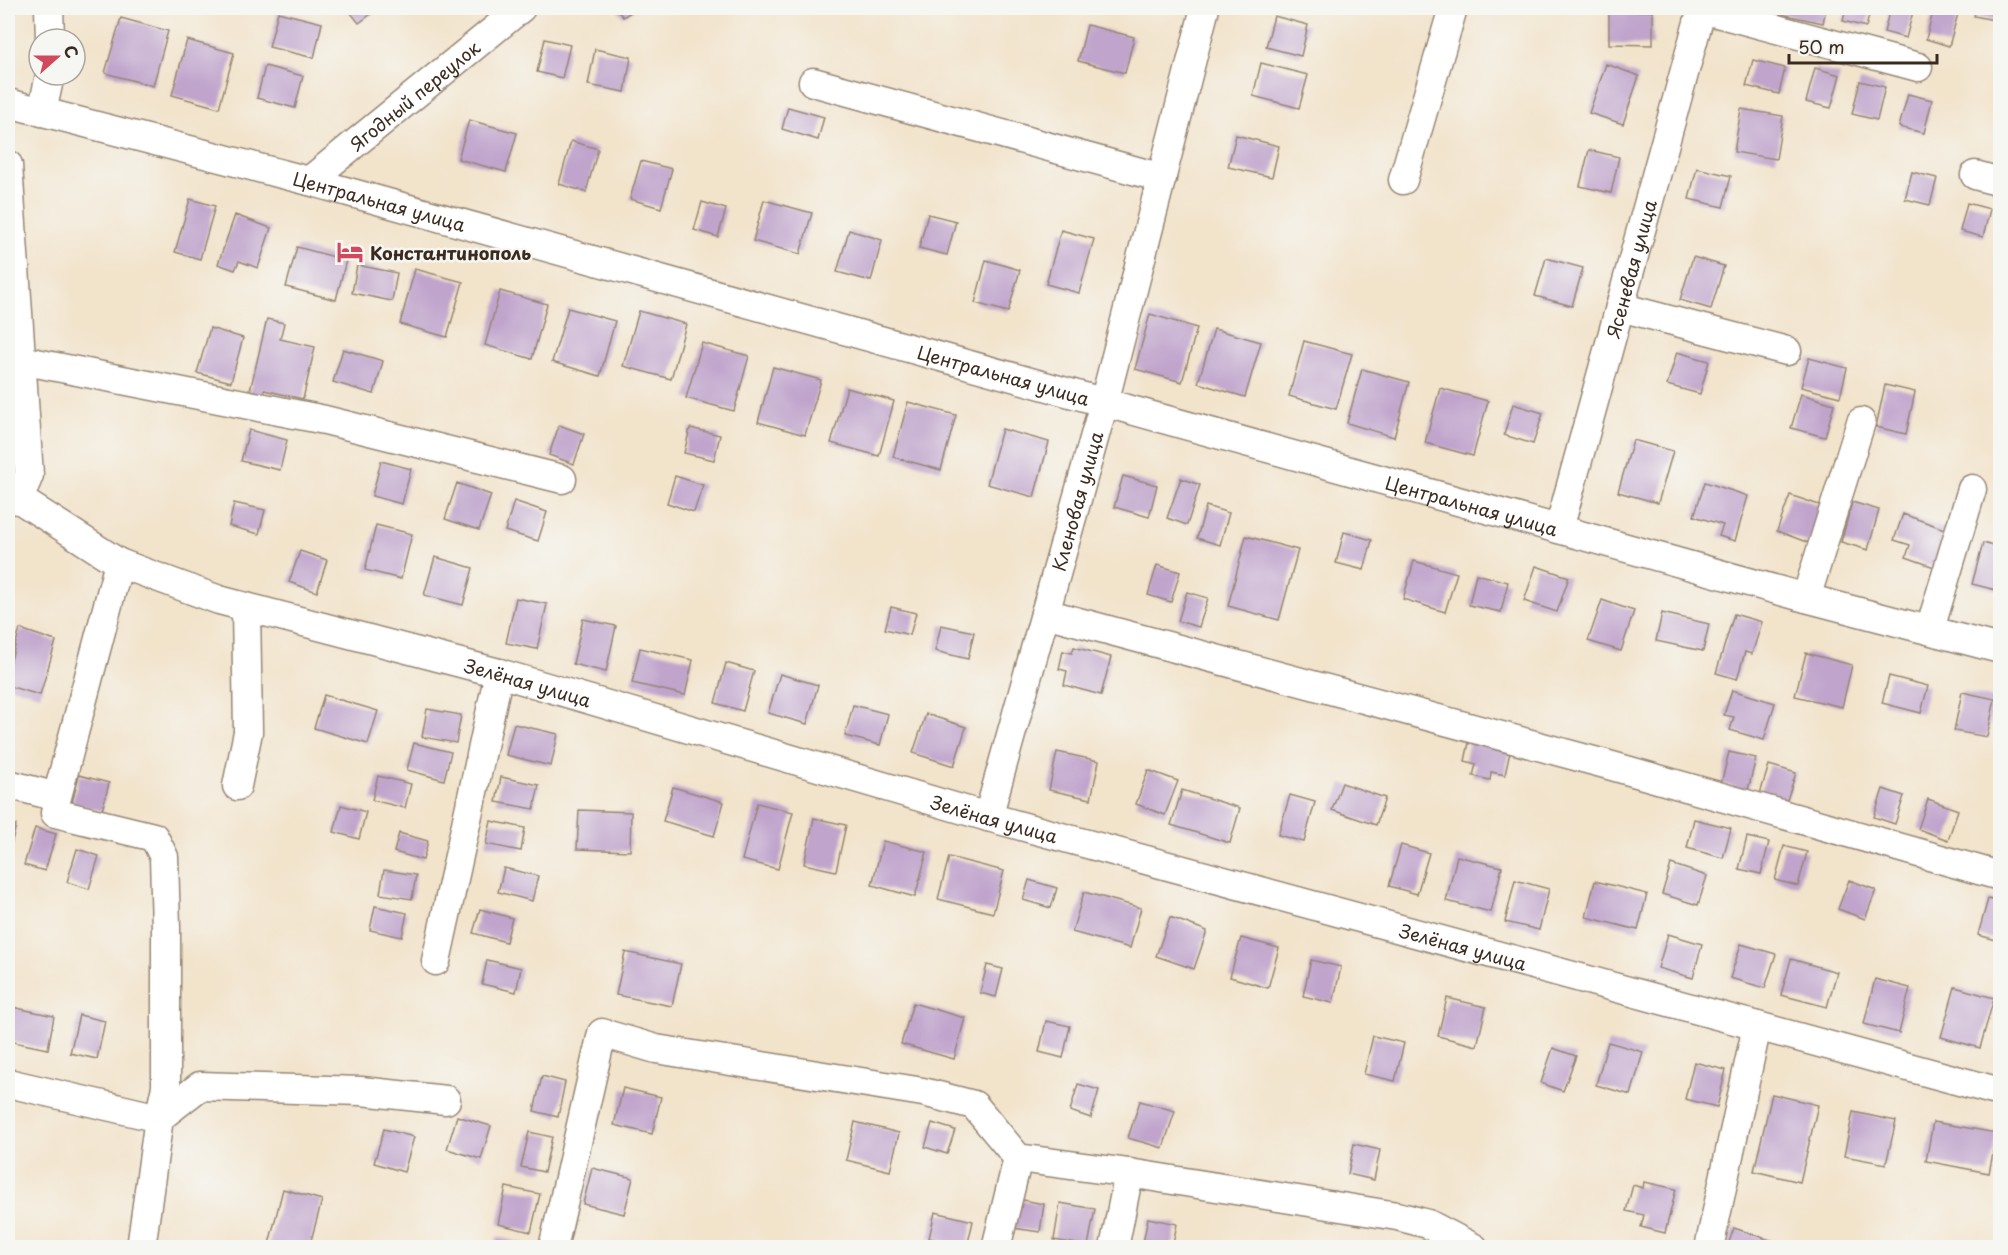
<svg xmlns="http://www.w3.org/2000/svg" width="2008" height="1255" viewBox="0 0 2008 1255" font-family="'Playpen Sans',sans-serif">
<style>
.building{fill:#c0a4cc}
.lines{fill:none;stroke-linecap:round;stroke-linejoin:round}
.minor-casing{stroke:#968674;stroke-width:31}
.minor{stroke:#fff;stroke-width:28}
.labels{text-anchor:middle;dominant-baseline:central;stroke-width:5;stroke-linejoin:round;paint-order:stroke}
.street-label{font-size:18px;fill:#3b2a1e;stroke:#f6f6f2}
.poi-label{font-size:18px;font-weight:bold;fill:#3b2a1e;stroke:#f6f6f2;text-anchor:start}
</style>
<rect width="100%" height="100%" fill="#f6f6f2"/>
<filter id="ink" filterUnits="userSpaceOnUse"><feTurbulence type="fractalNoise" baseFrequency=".0167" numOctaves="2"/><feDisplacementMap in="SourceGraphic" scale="12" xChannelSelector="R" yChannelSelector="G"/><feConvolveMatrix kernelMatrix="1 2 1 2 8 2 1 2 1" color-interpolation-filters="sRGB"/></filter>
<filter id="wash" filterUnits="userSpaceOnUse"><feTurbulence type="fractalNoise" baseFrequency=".008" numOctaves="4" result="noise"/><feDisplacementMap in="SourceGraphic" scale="24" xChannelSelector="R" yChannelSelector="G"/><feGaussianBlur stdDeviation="1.35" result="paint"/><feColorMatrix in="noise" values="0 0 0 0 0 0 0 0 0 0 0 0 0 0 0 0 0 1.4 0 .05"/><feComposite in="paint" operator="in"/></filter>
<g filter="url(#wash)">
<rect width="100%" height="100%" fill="#f2e3cb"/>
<g id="blocks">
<path class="building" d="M347,8H379L359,23Z
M616,8H637L623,17Z
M1773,8H1826L1823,23L1772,12Z
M1846,8H1871L1866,27L1843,21Z
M1890,8H1914L1906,38L1884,32Z
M1934,8L1959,10L1949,46L1926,39Z
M1976,8H2000L1999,21L1974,16Z
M1609,11H1653V45L1609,44Z
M278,12L322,23L314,58L269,47Z
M1274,16L1308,25L1301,56L1266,47Z
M121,18L168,31L153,86L105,73Z
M1087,25L1134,37L1125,73L1078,61Z
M545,39L570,45L562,78L537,72Z
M187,40L234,53L219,108L172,95Z
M595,49L631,57L625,92L588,85Z
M1753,60L1785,68L1779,94L1746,86Z
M1261,63L1308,75L1299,108L1253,96Z
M1606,64L1639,76L1623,124L1589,113Z
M265,66L303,76L295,108L257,98Z
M1815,68L1840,75L1831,108L1806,102Z
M1860,81L1885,87L1877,120L1852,114Z
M1908,94L1932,100L1924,133L1899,127Z
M788,107L824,117L818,140L782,129Z
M1741,109L1783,116L1776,159L1734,152Z
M469,120L517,133L506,172L458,159Z
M1236,135L1279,146L1272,177L1228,167Z
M571,141L598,149L586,192L559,184Z
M1589,150L1619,157L1611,193L1580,186Z
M641,161L672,169L661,208L630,199Z
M1697,168L1731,176L1723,207L1689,199Z
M1912,172L1937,178L1930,205L1905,199Z
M190,199L215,206L200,259L175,252Z
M764,200L812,213L800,254L753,241Z
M702,202L726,209L718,237L694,230Z
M1967,203L1990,209L1983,237L1960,231Z
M928,214L956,221L947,255L919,248Z
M235,215L271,228L258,268L239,261L235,270L218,264Z
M849,230L882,240L871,281L837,272Z
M1061,230L1094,239L1079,293L1046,284Z
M297,247L346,260L336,300L286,287Z
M1693,257L1724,266L1711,309L1680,300Z
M1546,258L1583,268L1572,306L1535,296Z
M986,260L1020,270L1008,312L975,303Z
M357,265L397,273L392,301L352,293Z
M415,269L463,282L447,337L400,324Z
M500,291L547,304L532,359L485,345Z
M568,308L615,321L600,376L552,362Z
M639,311L686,324L671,379L623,366Z
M1150,314L1197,328L1182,382L1135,369Z
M267,319L284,323L280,339L315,347L303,399L264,390L262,398L249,395Z
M210,328L243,338L231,382L197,373Z
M1214,329L1261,342L1245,397L1198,383Z
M1304,341L1352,354L1336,409L1289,396Z
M702,343L749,356L734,411L686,398Z
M343,349L383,361L374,394L333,382Z
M1677,352L1709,361L1700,394L1667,385Z
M1809,358L1847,368L1840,397L1801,387Z
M773,367L821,380L805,435L758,422Z
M1362,369L1409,382L1394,437L1347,423Z
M1885,385L1915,392L1906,434L1876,427Z
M847,388L894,401L879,456L831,443Z
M1440,388L1488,401L1473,456L1425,443Z
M1801,394L1834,404L1825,437L1791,428Z
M908,402L956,415L941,470L893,457Z
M1513,404L1543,413L1533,444L1504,435Z
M559,425L584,434L574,464L549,455Z
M690,428L720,435L714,460L684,453Z
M1002,429L1049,442L1034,497L987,484Z
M249,430L287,440L280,470L241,461Z
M1633,440L1673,451L1658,503L1618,492Z
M381,461L411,469L402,504L372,496Z
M675,476L703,485L694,512L667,503Z
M1123,476L1157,485L1149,517L1114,507Z
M1181,478L1200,485L1187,525L1167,518Z
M1705,482L1748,496L1735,541L1719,536L1723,525L1694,516Z
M457,483L491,495L479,530L445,519Z
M1790,495L1822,506L1809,543L1777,531Z
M514,501L547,512L538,541L505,531Z
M1852,502L1879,510L1868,550L1841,542Z
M234,503L265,510L259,534L229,526Z
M1206,506L1229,513L1220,545L1197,538Z
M1903,514L1950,531L1937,568L1906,557L1910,545L1894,540Z
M376,525L412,534L401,579L365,570Z
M1344,532L1372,540L1364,570L1336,563Z
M1246,536L1298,550L1279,620L1228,606Z
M1983,543L2000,548V591L1972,584Z
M300,551L327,560L317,592L289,582Z
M435,557L473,568L463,605L424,595Z
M1414,561L1457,573L1445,612L1403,599Z
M1157,565L1180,572L1171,602L1148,595Z
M1536,566L1569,577L1557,612L1524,601Z
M1476,574L1508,582L1501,612L1469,605Z
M1187,592L1208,598L1199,627L1178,621Z
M516,598L547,604L537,649L506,643Z
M1602,600L1634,611L1621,651L1588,641Z
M891,607L916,613L910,635L885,629Z
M1662,613L1709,624L1703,651L1656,641Z
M1734,614L1762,622L1752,654L1745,652L1737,679L1716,673Z
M583,619L616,626L606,672L573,664Z
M941,625L974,632L968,659L935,651Z
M20,629L56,641L40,695L8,686V670Z
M1074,647L1111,657L1101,695L1064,685L1067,671L1059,669L1063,651L1072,653Z
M640,648L693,660L685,695L632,683Z
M1806,653L1852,665L1842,707L1795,696Z
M726,663L754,671L743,711L715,703Z
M780,674L818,685L807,724L768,713Z
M1889,676L1928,686L1921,713L1882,703Z
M1732,690L1775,703L1764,740L1730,730L1734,717L1724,715Z
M1962,692L1995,699L1987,737L1954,731Z
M324,695L378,711L368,744L314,728Z
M853,705L888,714L880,745L845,736Z
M427,709L461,715L456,743L422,737Z
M926,714L966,727L954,766L913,753Z
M514,724L558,734L551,766L506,755Z
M1470,738L1511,747L1505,775L1491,772L1490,780L1473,776L1476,764L1465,761Z
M414,743L451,752L444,780L407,770Z
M1057,752L1099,761L1091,799L1049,790Z
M1729,752L1756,758L1748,790L1721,784Z
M1769,765L1796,773L1785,806L1759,797Z
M1148,770L1178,781L1165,815L1136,804Z
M79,775L109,783L102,811L72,803Z
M378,776L411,784L405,808L372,800Z
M501,777L539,785L534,809L496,802Z
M1342,783L1385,798L1376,825L1332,810Z
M673,787L724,802L714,836L663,821Z
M1883,789L1904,796L1895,824L1874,817Z
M1182,790L1240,808L1230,843L1171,825Z
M1290,795L1315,802L1304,842L1278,835Z
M1928,799L1958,810L1948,840L1918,829Z
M757,803L793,812L778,869L742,860Z
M341,805L366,812L359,839L334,832Z
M579,810L631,812L630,851L577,849Z
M814,818L846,825L836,871L804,864Z
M1694,819L1731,828L1723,858L1687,848Z
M491,821L525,828L521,851L486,844Z
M8,823L16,825L8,857Z
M35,828L56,834L45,871L24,865Z
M399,833L428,841L423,860L394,852Z
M1747,837L1769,842L1761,874L1739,869Z
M883,841L927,852L915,897L872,885Z
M1401,845L1429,853L1417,894L1389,886Z
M1784,846L1807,852L1798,886L1775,880Z
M77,849L99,856L89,889L67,882Z
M1457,856L1502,867L1491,912L1446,901Z
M949,857L1004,871L993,913L938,899Z
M1671,864L1707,876L1698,905L1662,894Z
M504,868L538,876L532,901L498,892Z
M384,870L416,875L412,899L380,894Z
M1029,880L1057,888L1051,908L1023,900Z
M1515,880L1549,889L1539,930L1505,922Z
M1849,880L1876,890L1865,919L1838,909Z
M1595,881L1647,894L1638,930L1586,917Z
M1084,892L1141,908L1130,948L1072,932Z
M1988,899L2000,902V941L1978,935Z
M375,906L407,913L402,937L370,930Z
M480,909L512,918L506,942L473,933Z
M1170,917L1207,931L1194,969L1156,956Z
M1668,934L1702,944L1693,978L1658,968Z
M1241,938L1279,948L1268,988L1230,977Z
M1741,944L1776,954L1765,988L1730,978Z
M625,952L681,964L672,1006L616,995Z
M1791,959L1837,972L1827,1007L1781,995Z
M487,960L521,968L516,992L482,984Z
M1311,960L1341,967L1333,1003L1303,996Z
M987,965L1003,969L996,997L980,993Z
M1875,979L1910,988L1899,1033L1864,1024Z
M1955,987L1994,998L1980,1048L1941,1037Z
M1447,998L1486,1007L1477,1046L1438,1036Z
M913,1003L965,1018L954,1059L901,1044Z
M12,1007L54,1016L48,1049L8,1041V1027Z
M79,1015L105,1021L97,1059L70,1053Z
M1046,1021L1070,1026L1063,1058L1039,1052Z
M1373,1036L1404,1043L1395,1081L1364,1074Z
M1608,1042L1643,1052L1631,1095L1596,1085Z
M1553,1048L1576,1056L1563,1091L1541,1083Z
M1694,1062L1726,1070L1717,1107L1685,1099Z
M542,1076L565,1082L558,1117L534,1111Z
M1078,1084L1099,1090L1091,1118L1070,1111Z
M623,1088L661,1097L652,1134L614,1125Z
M1772,1094L1818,1105L1800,1182L1754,1171Z
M1140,1101L1175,1111L1163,1148L1128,1138Z
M1853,1112L1896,1121L1886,1164L1844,1156Z
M457,1116L491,1126L481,1159L447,1149Z
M855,1122L899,1133L890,1171L846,1160Z
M1933,1122L1997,1133L1989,1173L1926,1161Z
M932,1123L955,1130L947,1154L925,1147Z
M384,1129L414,1137L404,1172L374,1163Z
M529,1132L552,1137L544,1172L521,1167Z
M1354,1144L1380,1150L1374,1180L1348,1174Z
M592,1168L633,1178L624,1214L583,1204Z
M1644,1182L1676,1189L1665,1233L1641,1227L1644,1215L1626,1211L1633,1185L1643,1188Z
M506,1187L540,1194L531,1232L498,1224Z
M283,1189L322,1200L309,1248H268Z
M1018,1199L1044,1204L1040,1232L1013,1228Z
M1060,1203L1095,1209L1088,1246L1054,1240Z
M935,1212L973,1221L967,1247L929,1238Z
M1148,1218L1177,1224L1172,1248L1143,1243Z
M1734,1228L1776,1242L1774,1248H1727Z
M497,1237L530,1245L529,1248H495Z"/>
</g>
</g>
<g filter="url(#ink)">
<use href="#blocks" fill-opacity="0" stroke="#968674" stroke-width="1.5"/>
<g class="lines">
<g class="minor-casing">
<g id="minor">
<path d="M49,8L50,39"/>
<path d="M1702,9L1918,67"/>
<path d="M813,82L1162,178"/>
<path id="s1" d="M8,103L309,181L1806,598L2000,649"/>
<path d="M42,112L50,75"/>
<path d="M8,165L29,475L19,499"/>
<path d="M1975,175L2000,182"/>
<path d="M1403,180L1453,8"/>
<path id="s2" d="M309,181L521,8"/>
<path d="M1620,307L1787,351"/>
<path d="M21,360L325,420L562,479"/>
<path id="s3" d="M8,500L19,499L119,563L219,600L499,673L988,817L2000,1092"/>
<path id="s4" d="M1559,529L1702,8"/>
<path d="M1806,598L1861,422"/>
<path d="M1045,613L1605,764L2000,876"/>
<path d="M1930,629L1972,489"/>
<path d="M8,784L57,797L119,563"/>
<path d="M237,786L248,732L246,607"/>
<path d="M55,813L154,837L164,857L166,928V1087L159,1118L141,1248"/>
<path id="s5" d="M988,817L1104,403L1205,8"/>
<path d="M436,961L499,673"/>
<path d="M8,1083L159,1118"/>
<path d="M159,1118L200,1086L361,1091L446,1100"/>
<path d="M553,1248L602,1033L656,1049L923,1092L974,1105L1018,1158L1129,1173L1397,1216L1428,1224L1474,1248"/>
<path d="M996,1248L1018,1158"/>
<path d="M1114,1248L1129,1173"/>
<path d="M1709,1248L1757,1026"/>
</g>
</g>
<use href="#minor" class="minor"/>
</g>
</g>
<defs>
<g id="hotel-bare" transform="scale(2.07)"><path d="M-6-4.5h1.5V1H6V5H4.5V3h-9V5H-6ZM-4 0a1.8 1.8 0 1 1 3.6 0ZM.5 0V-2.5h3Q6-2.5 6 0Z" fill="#d1495b" stroke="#f6f6f2" stroke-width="2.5" paint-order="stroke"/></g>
</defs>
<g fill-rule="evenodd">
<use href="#hotel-bare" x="350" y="252"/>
</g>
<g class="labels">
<g class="street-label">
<text stroke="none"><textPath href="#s2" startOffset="136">Ягодный переулок</textPath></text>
<text stroke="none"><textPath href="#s1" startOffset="384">Центральная улица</textPath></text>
<text stroke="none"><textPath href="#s4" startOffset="270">Ясеневая улица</textPath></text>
<text stroke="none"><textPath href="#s1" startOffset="1032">Центральная улица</textPath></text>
<text stroke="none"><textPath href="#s5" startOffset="328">Кленовая улица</textPath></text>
<text stroke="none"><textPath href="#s1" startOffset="1518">Центральная улица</textPath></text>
<text stroke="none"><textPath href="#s3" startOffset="556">Зелёная улица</textPath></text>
<text stroke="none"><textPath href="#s3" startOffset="1042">Зелёная улица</textPath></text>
<text stroke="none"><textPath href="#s3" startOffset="1528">Зелёная улица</textPath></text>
</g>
<g class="poi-label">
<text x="370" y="252">Константинополь</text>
</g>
</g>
<rect width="2008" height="1255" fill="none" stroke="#f6f6f2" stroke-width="30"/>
<g transform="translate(57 57) rotate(69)"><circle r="28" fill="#f6f6f2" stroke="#aba49d" stroke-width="1.5"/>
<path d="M0-4.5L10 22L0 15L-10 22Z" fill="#d1495b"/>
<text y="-9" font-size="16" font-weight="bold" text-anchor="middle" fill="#3b2a1e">С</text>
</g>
<path d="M1789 54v9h148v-9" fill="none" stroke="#3b2a1e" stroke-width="3"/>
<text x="1798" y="54" font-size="18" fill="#3b2a1e" stroke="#f6f6f2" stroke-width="4.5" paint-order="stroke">50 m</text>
</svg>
